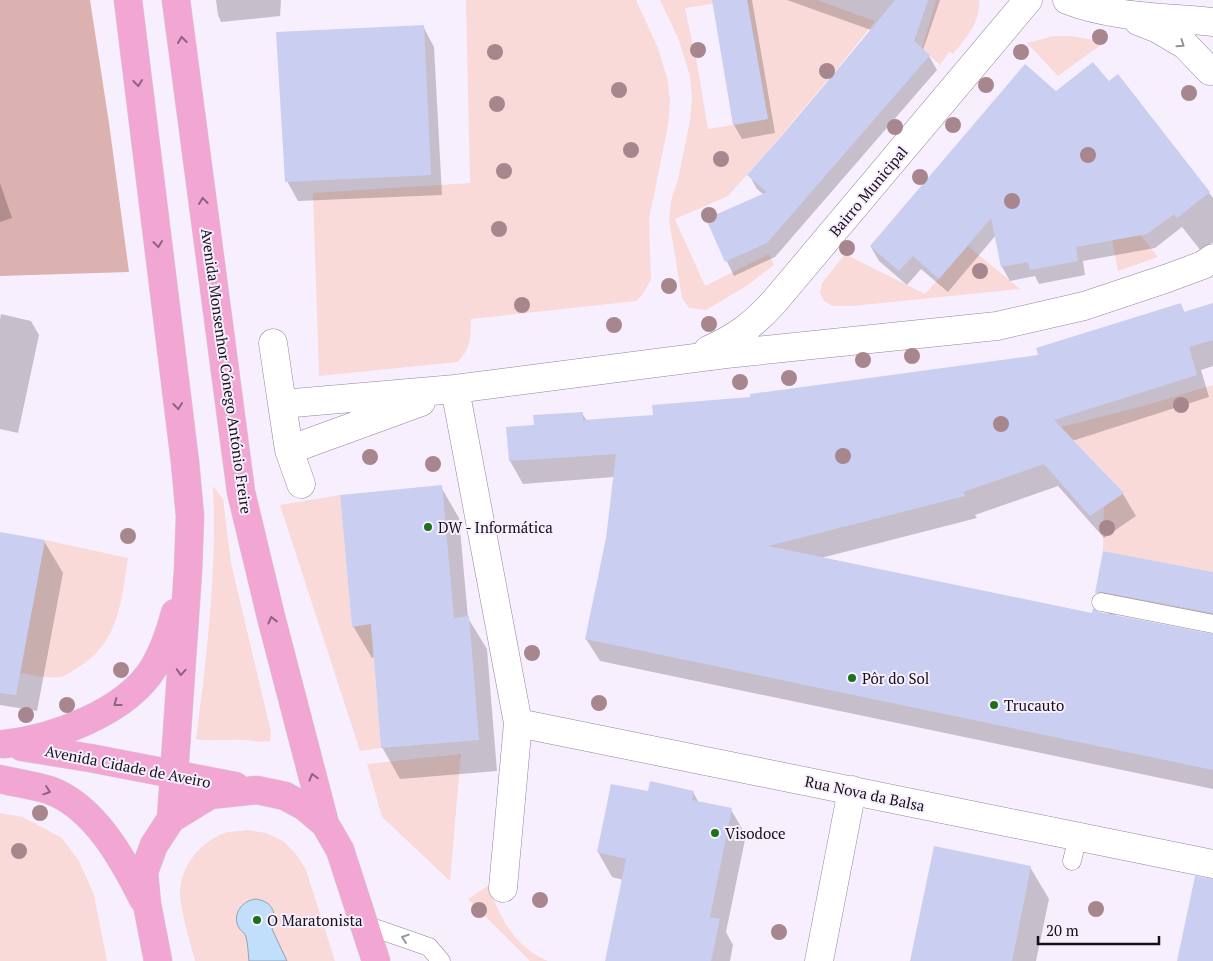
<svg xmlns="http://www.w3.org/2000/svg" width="1213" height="961" viewBox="0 0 1213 961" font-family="'PT Serif',serif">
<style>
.green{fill:#fadad8}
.forest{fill:#dcb2b1}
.water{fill:#c1dffa;stroke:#8ea1b6}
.shadow{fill:#0003}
.building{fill:#cacff2}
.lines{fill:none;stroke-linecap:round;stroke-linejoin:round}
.lane-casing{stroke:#92859a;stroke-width:19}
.street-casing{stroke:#92859a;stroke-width:29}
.primary-casing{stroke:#d5d4d6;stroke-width:29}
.lane{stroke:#fff;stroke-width:18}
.street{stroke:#fff;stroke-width:28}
.primary{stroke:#f2a6d3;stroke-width:28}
.tree{fill:#a8868d}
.oneway{stroke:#8f637f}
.oneway2{stroke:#969498}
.poi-dot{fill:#1c711c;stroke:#f8effe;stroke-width:2}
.labels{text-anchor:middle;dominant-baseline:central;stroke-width:4;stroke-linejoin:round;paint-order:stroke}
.street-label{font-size:15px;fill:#161119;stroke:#f8effe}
.poi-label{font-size:15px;fill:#161119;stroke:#f8effe;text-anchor:start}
</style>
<rect width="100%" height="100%" fill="#f8effe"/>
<path class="green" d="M466,0H636L658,48L668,81L670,102L668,126L649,219L651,280L642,295L636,301L471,319C470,339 472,346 458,362L319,376L313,193L470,183Z
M660,0H739L685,8L698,69L708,129L768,119L747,0H817L875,21L842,63L768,151L728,196L675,219L705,286L769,254L774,265L748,285L706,310L689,308L682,298L669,220L671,201L678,179L690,121L692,97L690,76L678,38Z
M936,0H979C981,22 966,38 953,54L949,52L940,65L922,49Z
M1054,36H1072L1105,42L1058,76L1027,43Z
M1133,226L1158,257L1118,271L1112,239Z
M968,246L1020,289L852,306H832L824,301L820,293L822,283L845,254L925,294Z
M1213,385V572L1103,551L1104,506L1124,493L1061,427L1147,405Z
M213,486L223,499L231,563L271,732L270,741C260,743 251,740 241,740C226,739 211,742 196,739C207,655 217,571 213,486Z
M340,495L352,626L371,624L381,748L360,751L280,505Z
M45,540L128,558C121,602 119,644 76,669C72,671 67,675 63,676C49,680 34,675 20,673Z
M461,754L450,881L382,817L367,764Z
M0,813L23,817L62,838L79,861L94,895L107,961H0Z
M248,830L266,833L283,841L296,854L306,870L335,961H195C190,942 184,923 181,904C175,872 198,841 228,832C235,831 242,831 248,830Z
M489,885C499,918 515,947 548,961H530L468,899Z"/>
<path class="forest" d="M0,0H90L109,123L129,272L0,276Z"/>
<path class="water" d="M256,899C274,902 277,914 272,929L287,961H249C248,953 248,944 246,937C245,933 241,931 239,928C231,914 243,900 256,899Z"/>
<path class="shadow" d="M216,0H281L280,16L221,22L218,15Z
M713,0H752L775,133L742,139L734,125Z
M787,0H940L923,50L929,56L937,70L775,257L734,276L707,220L764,195L757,189L749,175L871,30Z
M423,26L434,47L442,195L298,201L287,181Z
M1117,76L1213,198V242L1201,251L1182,227L1155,248L1083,261L1085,275L1039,284L1035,276L1010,281L1002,267L996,235L948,292L921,269L907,285L879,261L871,247L1056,92L1109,83Z
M0,183L12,218L0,222Z
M1180,304L1185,313L1213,312V366L1201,370L1209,397L1072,441L1123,494L1136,516L1104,538L1058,486L975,515L977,518L821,558L1093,614H1098L1213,635V789L600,661L586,639L608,539L614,477L523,484L510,461L507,428L535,426L582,413L587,421L654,416L752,398L1040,356L1134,320V318Z
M1,314L31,321L39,335L18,433L0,429V320Z
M441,487L459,518L468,618L487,649L497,771L400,779L382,747L375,657L372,658L353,626Z
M0,533L44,541L63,573L37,711L0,705Z
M1104,552L1213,573V633L1117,614L1109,616L1097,593Z
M693,792L699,803L731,810L746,835L726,932L733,945L730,961H606L623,880L612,877L598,852L649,793Z
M1030,867L1049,899L1036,961H912Z"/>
<path class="building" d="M712,0H747L768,119L733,125Z
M895,0H928L914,41L930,55L767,243L725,262L706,219L767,192L747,175L802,113Z
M424,25L431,175L285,182L276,32Z
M1093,62L1109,81L1118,74L1210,192L1177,218L1174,214L1147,234L1076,247L1078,261L1030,270L1028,262L1001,267L991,218L939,279L913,256L899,271L870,246L1025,64L1056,91Z
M1181,303L1184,312L1213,303V340L1189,347L1197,375L1054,420L1124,493L1090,516L1044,464L963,492L965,496L768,546L1092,613L1093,608L1099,612L1213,634V770L585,639L606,538L616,454L509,461L506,427L534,425L533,415L583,412V420L653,415L652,405L750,397V394L1038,355L1036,348Z
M442,485L454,618L469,616L479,740L381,748L371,624L352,627L340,495Z
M0,532L45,540L16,695L0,693Z
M1103,551L1213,572V613L1103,592L1095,593Z
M650,781L694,791L692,800L732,808L710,917L720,919L711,961H605L626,859L597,852L611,784L648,791Z
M934,846L1031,866L1012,961H910Z
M1195,876L1213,879V961H1177Z"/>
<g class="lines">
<g class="lane-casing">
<path id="lane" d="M1101,602L1213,624
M1072,861L1078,836
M363,924L429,947L441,961"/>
</g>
<g class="street-casing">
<path id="street" d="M1067,0C1113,18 1165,17 1213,22
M1138,21L1158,29L1185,45L1210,71
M273,343L282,404
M708,350C736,338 754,324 774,302L1028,0
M289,450L421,402
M301,484L289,450L282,404L455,389
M518,723L1213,864
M503,888L518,723L455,389L726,354L997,326L1084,306L1168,278L1203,265L1213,258
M819,961L852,790"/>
</g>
<g class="primary-casing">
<path id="primary" d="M128,0L185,462L190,516L188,571L171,819
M176,0L241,492L271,617L325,824
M4,744C53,739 127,712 154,667C164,650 170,632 175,613
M22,747L90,758L235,786
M0,779C16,783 33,785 49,790C94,806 123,859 143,899
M158,961L147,904L144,872L154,845L171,819L210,795L257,790L285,796L305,807L325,824L340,850L376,961"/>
</g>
<use href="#lane" class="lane"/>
<use href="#street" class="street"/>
<use href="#primary" class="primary"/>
</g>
<g class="tree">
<circle cx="1100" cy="37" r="8"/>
<circle cx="698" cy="50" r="8"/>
<circle cx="495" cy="52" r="8"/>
<circle cx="1021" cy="52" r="8"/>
<circle cx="827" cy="71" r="8"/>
<circle cx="986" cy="85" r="8"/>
<circle cx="619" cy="90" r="8"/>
<circle cx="1189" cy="93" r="8"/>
<circle cx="497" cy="104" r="8"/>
<circle cx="953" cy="125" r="8"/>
<circle cx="895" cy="127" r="8"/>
<circle cx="631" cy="150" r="8"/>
<circle cx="1088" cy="155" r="8"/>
<circle cx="721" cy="159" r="8"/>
<circle cx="504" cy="171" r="8"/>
<circle cx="920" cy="177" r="8"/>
<circle cx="1012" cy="201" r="8"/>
<circle cx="709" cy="215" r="8"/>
<circle cx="499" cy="229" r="8"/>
<circle cx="847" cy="248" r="8"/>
<circle cx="980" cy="271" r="8"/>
<circle cx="669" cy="286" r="8"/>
<circle cx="522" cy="305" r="8"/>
<circle cx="709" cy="324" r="8"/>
<circle cx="614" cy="325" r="8"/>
<circle cx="912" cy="356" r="8"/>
<circle cx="863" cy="360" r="8"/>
<circle cx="789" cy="378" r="8"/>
<circle cx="740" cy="382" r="8"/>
<circle cx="1181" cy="405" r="8"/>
<circle cx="1001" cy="424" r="8"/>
<circle cx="843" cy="456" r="8"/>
<circle cx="370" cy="457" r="8"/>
<circle cx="433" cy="464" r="8"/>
<circle cx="1107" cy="528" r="8"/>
<circle cx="128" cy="536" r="8"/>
<circle cx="532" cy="653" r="8"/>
<circle cx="121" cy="670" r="8"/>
<circle cx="599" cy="703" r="8"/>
<circle cx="67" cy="705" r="8"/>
<circle cx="26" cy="715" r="8"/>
<circle cx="40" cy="813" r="8"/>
<circle cx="19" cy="851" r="8"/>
<circle cx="540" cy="900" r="8"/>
<circle cx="1096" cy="909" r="8"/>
<circle cx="479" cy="910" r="8"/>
<circle cx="779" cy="932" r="8"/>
</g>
<defs><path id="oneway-chevron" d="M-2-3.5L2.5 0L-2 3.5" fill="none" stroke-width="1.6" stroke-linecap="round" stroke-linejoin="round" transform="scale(1.25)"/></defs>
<g class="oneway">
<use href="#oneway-chevron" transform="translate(182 40) rotate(-97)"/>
<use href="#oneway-chevron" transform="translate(138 83) rotate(83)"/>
<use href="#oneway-chevron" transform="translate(203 201) rotate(-97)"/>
<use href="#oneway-chevron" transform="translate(158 244) rotate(83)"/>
<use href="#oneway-chevron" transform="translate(178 406) rotate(83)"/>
<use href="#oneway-chevron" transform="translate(272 620) rotate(-104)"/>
<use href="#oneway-chevron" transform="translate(181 672) rotate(94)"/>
<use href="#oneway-chevron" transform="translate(117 703) rotate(143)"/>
<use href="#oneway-chevron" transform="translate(313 777) rotate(-105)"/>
<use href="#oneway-chevron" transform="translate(47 791) rotate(19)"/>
</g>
<g class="oneway2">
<use href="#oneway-chevron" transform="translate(1181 44) rotate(35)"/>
<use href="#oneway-chevron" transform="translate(405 938) rotate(-161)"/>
</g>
<g class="poi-dot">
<circle cx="428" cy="527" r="5"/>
<circle cx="852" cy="678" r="5"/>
<circle cx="994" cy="705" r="5"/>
<circle cx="715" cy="833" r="5"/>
<circle cx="257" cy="920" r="5"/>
</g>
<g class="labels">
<g class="street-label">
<text transform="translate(868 191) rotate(-50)">Bairro Municipal</text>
<text transform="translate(227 371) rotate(82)">Avenida Monsenhor Cónego António Freire</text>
<text transform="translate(128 766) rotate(11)">Avenida Cidade de Aveiro</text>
<text transform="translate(865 793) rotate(12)">Rua Nova da Balsa</text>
</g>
<g class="poi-label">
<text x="438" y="527">DW - Informática</text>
<text x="862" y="678">Pôr do Sol</text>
<text x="1004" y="705">Trucauto</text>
<text x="725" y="833">Visodoce</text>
<text x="267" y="920">O Maratonista</text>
</g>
</g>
<path d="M1038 936v8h121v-8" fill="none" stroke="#161119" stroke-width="2.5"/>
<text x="1046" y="936" font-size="15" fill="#161119" stroke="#f8effe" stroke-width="4" paint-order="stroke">20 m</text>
</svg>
